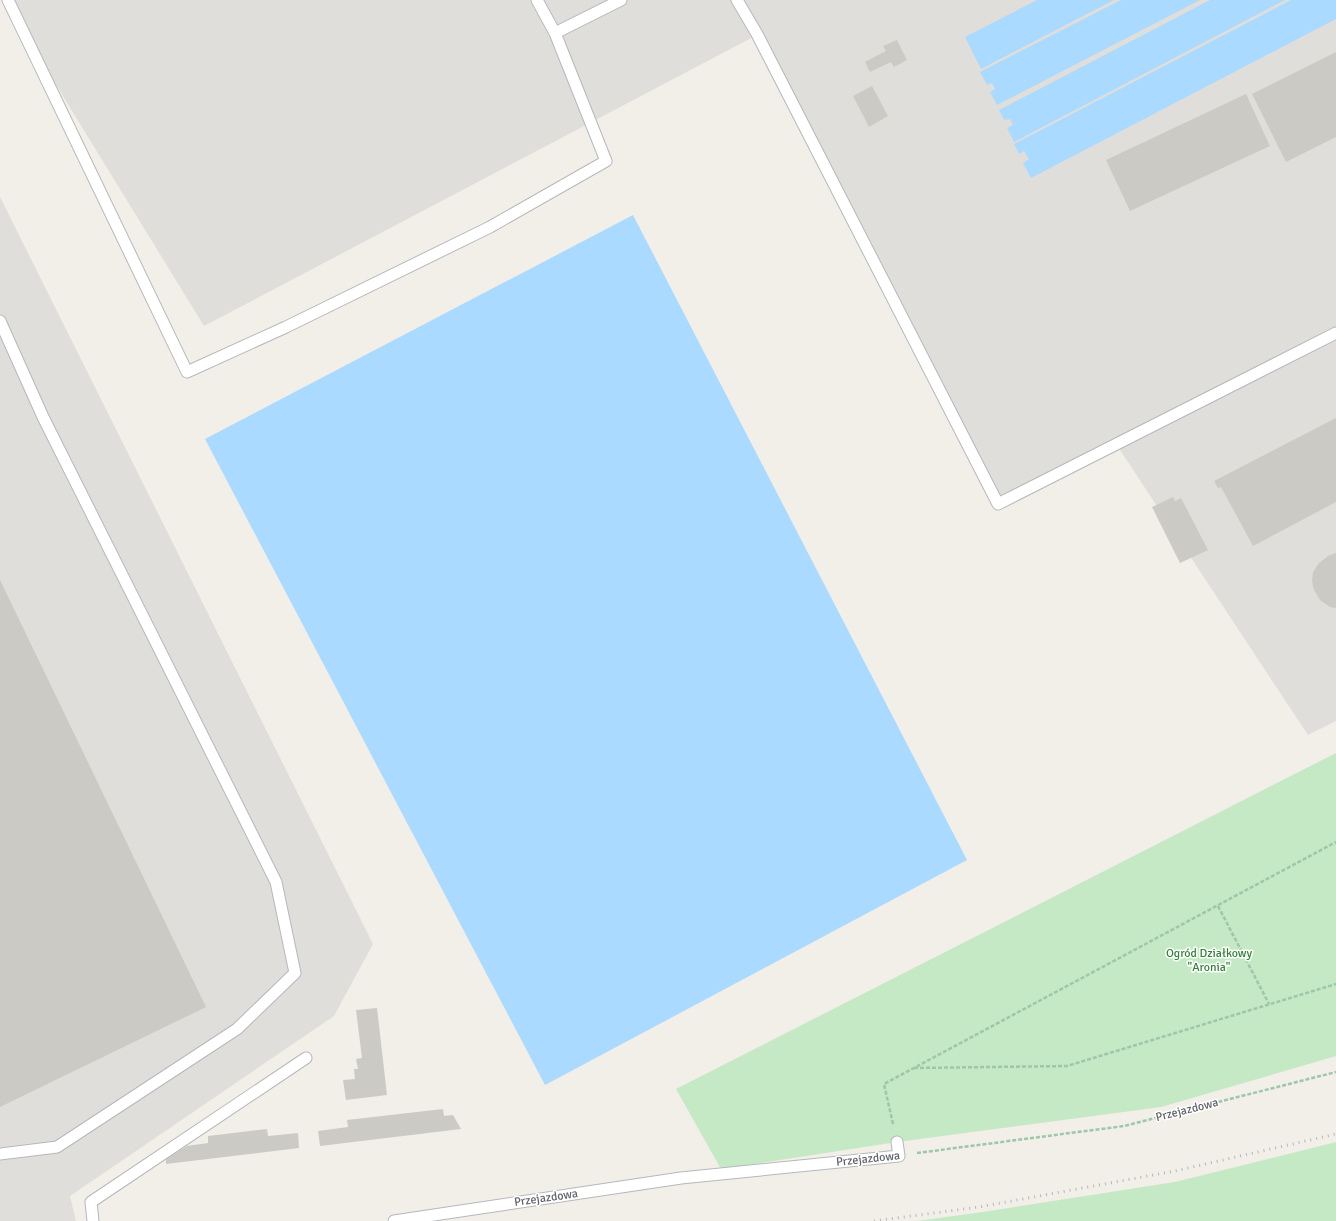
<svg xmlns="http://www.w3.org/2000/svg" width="1336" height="1221" viewBox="0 0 1336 1221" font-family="Signika,sans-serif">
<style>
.industrial{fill:#e0deda}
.green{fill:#c5e8c5}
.water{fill:#aadaff}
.building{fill:#cccac5}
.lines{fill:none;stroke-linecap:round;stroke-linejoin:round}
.service-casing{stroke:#b5b8bc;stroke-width:13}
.path{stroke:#9cc7a9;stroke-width:2.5;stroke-dasharray:4 2;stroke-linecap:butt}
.service{stroke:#fff;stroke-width:11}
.rail{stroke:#b6b7b8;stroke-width:3;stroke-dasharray:1 5;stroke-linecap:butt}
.labels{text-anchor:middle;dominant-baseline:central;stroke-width:3;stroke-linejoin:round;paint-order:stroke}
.park-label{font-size:12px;fill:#348238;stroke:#fff}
.street-label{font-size:12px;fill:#5f6368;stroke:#fff}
</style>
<rect width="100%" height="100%" fill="#f1efe8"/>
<path class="industrial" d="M4,0H1336V721L1308,735L1116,444L998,504L757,35L204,326Z
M0,197L373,944L334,1016L70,1196L76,1221H0Z"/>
<path class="green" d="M1336,753V1056L1161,1107L897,1142L721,1169L676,1089Z
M1336,1142V1221H917L983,1212L1175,1182Z"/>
<path class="water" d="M1037,0H1114L981,69L965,37Z
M1121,0H1200L997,105L990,92L995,89L992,83L987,85L980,72Z
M1210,0H1285L1014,142L1007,128L1013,125L1010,119L1004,120L999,110Z
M1291,0H1336V19L1031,178L1023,163L1029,159L1024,151L1019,154L1014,144Z
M633,215L967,860L545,1085L205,439Z"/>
<path class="building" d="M897,40L907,60L894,67L891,62L870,72L865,62L886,51L883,46Z
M1336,52V137L1286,162L1252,94Z
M872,86L888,116L869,127L853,96Z
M1246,94L1270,146L1130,211L1106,160Z
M1336,418V502L1253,546L1221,487L1218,488L1214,481Z
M1173,497L1175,501L1181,498L1208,550L1180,563L1152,507Z
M1336,553V607L1335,608L1330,607L1320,600L1314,590L1312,581L1313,572L1319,563L1328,556Z
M0,580L206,1007L0,1107Z
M377,1008L387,1095L346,1100L343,1080L355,1079L354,1069H358L356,1059L362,1058L356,1010Z
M443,1109L444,1116L453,1115L461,1129L320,1146L318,1131L348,1127L347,1120Z
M267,1129L268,1136L298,1133L299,1148L166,1164V1159L187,1146L208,1143V1136Z"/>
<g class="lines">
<g class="service-casing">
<path id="service" d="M8,0L187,372L286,327L490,227L606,161L555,33
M537,0L555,33L621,0
M737,0L757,34L998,504L1336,333
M0,321L43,417L276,882L295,973L237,1029L57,1147L0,1154
M93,1221L91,1202L306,1058
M394,1221L681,1178L899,1156L897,1142"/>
</g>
<path class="path" d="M1218,906L1269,1004
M914,1068L1067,1066L1336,984
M893,1124L884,1084L1336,842
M917,1153L1124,1126L1336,1072"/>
<use href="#service" class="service"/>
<path class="rail" d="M874,1221L979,1207L1175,1171L1336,1134"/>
</g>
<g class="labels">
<g class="park-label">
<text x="1209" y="953">Ogród Działkowy<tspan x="1209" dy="14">"Aronia"</tspan></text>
</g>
<g class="street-label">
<text transform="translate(1187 1110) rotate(-14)">Przejazdowa</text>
<text transform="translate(868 1159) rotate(-6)">Przejazdowa</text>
<text transform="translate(546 1198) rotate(-8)">Przejazdowa</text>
</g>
</g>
</svg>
